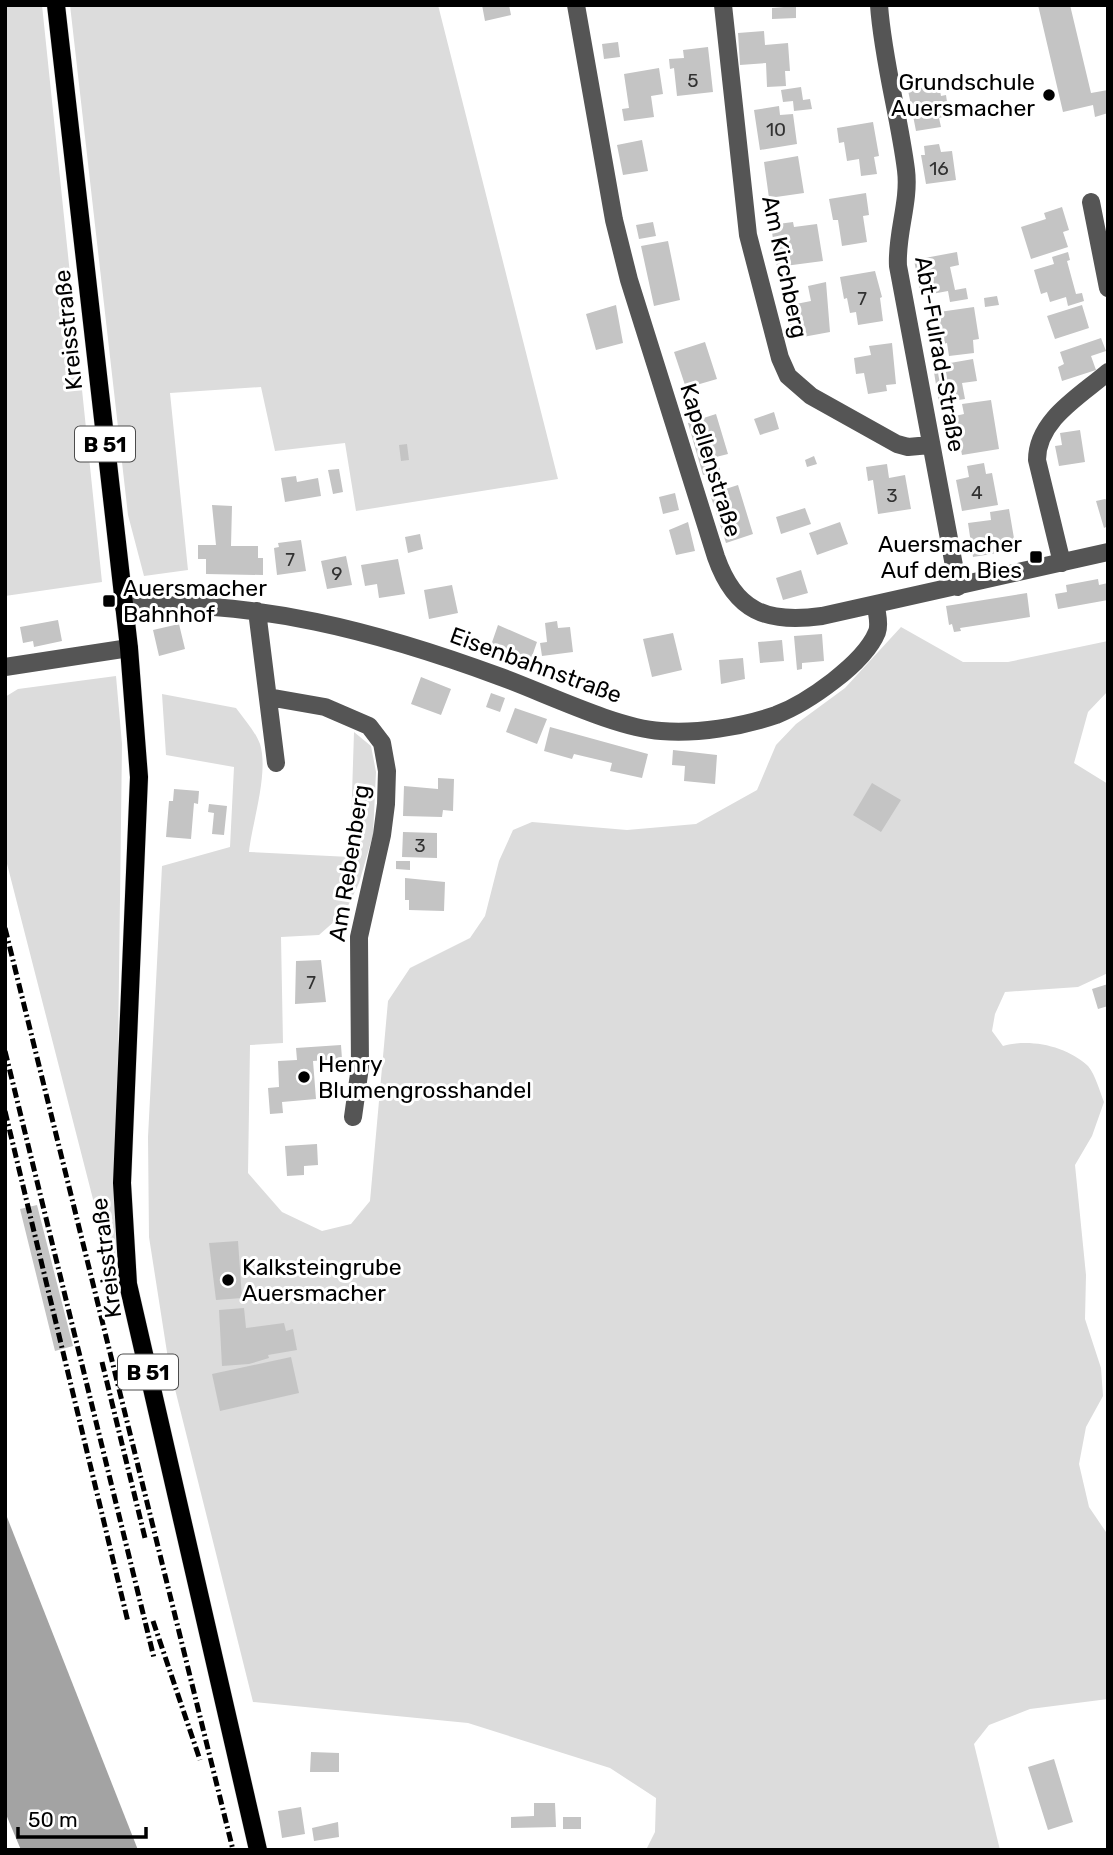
<svg xmlns="http://www.w3.org/2000/svg" width="1113" height="1855" viewBox="0 0 1113 1855" font-family="Rubik,sans-serif">
<style>
.green{fill:#dcdcdc}
.water{fill:#a3a3a3}
.building{fill:#c4c4c4}
.lines{fill:none;stroke-linecap:round;stroke-linejoin:round}
.major-casing{stroke:#dbdbdb;stroke-width:19}
.minor{stroke:#555;stroke-width:18}
.major{stroke:#000;stroke-width:18}
.rail{stroke:#000;stroke-width:5;stroke-dasharray:10 3.5 2 3.5;stroke-linecap:butt}
.poi-dot{fill:#000;stroke:#fff;stroke-width:2.5}
.labels{text-anchor:middle;dominant-baseline:central;stroke-width:6;stroke-linejoin:round;paint-order:stroke}
.number-label{font-size:19px;fill:#313131}
.shield{fill:#fff;stroke:#4c4c4c;stroke-width:2}
.shield-label{font-size:21px;font-weight:bold;fill:#000}
.poi-label{font-size:23px;fill:#000;stroke:#fff;text-anchor:start}
.street-label{font-size:23px;fill:#000;stroke:#fff}
</style>
<rect width="100%" height="100%" fill="#fff"/>
<path class="green" d="M5,5H42L102,582L5,596Z
M70,5H438L558,479L356,511L345,443L275,451L261,387L170,393L188,570L144,576L128,515Z
M901,627L963,662H1008L1108,641V691L1088,712L1074,763L1108,784V973L1078,987L1005,992L995,1014L992,1031L1003,1046C1030,1038 1067,1046 1088,1066C1095,1074 1100,1092 1104,1102L1092,1136L1075,1165L1086,1275L1085,1319L1101,1368L1103,1396L1086,1427L1079,1464L1089,1507L1108,1535V1699L1030,1709L989,1725L974,1744L1000,1850H646L655,1832L656,1798L610,1768L468,1723L253,1702L169,1365L149,1237L148,1137L162,866L230,847L234,767L166,755L162,694L236,708C244,719 255,731 260,744C269,773 252,823 249,852L350,857L354,732L371,746L376,772L373,835L359,883L345,912L319,935L281,937L283,1043L250,1045L248,1173L282,1212L322,1231L351,1224L370,1201L388,1001L410,968L470,938L485,916L499,861L513,830L532,822L627,830L696,824L757,790L776,745L796,724L845,688Z
M116,676L122,744L115,1285L5,856V697L18,689Z"/>
<path class="water" d="M5,1512L138,1850H21L5,1812Z"/>
<path class="building" d="M482,5H509L511,15L485,21Z
M1038,5H1070L1091,93L1108,90V113L1095,117L1093,105L1063,112Z
M796,6V18L772,19V8Z
M764,31L765,45L788,43L790,71H785L786,86L767,87L766,63L740,65L738,33Z
M618,42L620,57L604,59L602,44Z
M708,47L713,92L677,96L674,68L670,69L669,59L684,58L683,50Z
M659,68L663,94L651,96L654,117L624,121L622,109L629,108L624,74Z
M939,85L941,96L946,95L949,115L939,118L941,127L916,131L908,90Z
M801,87L803,100L810,99L812,109L794,111L793,101L783,102L781,90Z
M779,106L780,115L793,114L797,144L760,150L754,110Z
M873,122L879,156L874,157L877,174L861,176L859,159L847,161L844,142L839,143L837,128Z
M642,140L648,171L623,175L617,145Z
M939,144L941,152L952,151L956,180L926,184L921,155H925L924,146Z
M798,156L804,193L769,198L764,162Z
M866,193L869,215L863,216L867,242L842,246L838,220H833L829,199Z
M1062,207L1069,230L1063,232L1068,247L1031,259L1021,227L1046,219L1044,213Z
M653,222L656,236L639,239L636,225Z
M793,222L794,227L817,224L823,261L777,267L771,225Z
M668,241L680,300L654,306L641,246Z
M957,252L959,265L950,267L955,290L966,288L968,299L950,302L948,291L921,296L914,260Z
M1068,252L1070,260L1067,261L1076,294L1082,293L1084,301L1068,306L1066,297L1050,302L1047,292L1041,294L1034,270L1054,264L1052,257Z
M875,271L882,297L880,298L883,321L858,325L856,312L850,313L847,298L844,299L840,277Z
M826,282L830,332L792,339L786,306L811,301L808,286Z
M997,296L999,305L985,307L984,298Z
M616,305L623,343L596,350L586,314Z
M1082,305L1089,328L1055,339L1047,316Z
M974,307L979,339L973,340L974,353L949,356L947,343L943,344L939,312Z
M1101,338L1106,351L1091,356L1096,370L1062,381L1058,367L1064,364L1060,352Z
M705,342L717,379L686,388L674,352Z
M892,343L896,384L886,385L887,391L868,394L864,373L856,374L854,358L871,355L869,346Z
M973,359L977,381L962,383L965,399L939,403L933,366Z
M991,400L999,449L962,455L955,416L964,414L962,404Z
M774,412L779,429L760,435L754,419Z
M716,414L728,454L716,457L720,470L703,475L688,423Z
M1080,430L1085,462L1059,466L1055,446L1062,445L1060,433Z
M407,444L409,460L401,461L399,445Z
M814,456L817,464L807,467L805,460Z
M984,463L986,474L992,473L998,505L962,511L956,480L969,477L967,466Z
M887,464L889,478L905,475L911,509L878,514L873,480L868,481L866,467Z
M339,469L343,492L333,494L328,470Z
M296,476L297,482L318,478L321,496L285,502L281,478Z
M738,485L753,534L726,543L710,494Z
M675,493L679,510L663,514L659,497Z
M1105,499L1108,501V526L1104,528L1096,501Z
M212,505L232,506L231,546H258V558H263V575L206,574V559H198V545H216Z
M805,508L811,524L781,534L776,517Z
M1009,509L1016,550L973,557L968,523L991,520L990,512Z
M688,522L695,551L676,555L669,530Z
M840,522L848,544L817,555L809,533Z
M420,534L423,549L408,553L405,537Z
M301,540L306,571L277,575L274,548L279,547L278,543Z
M346,556L352,585L327,589L321,561Z
M398,559L405,594L379,598L377,584L365,586L361,565Z
M801,570L808,593L783,600L776,578Z
M1098,579L1099,585L1108,583V600L1058,609L1055,594L1067,592L1066,585Z
M452,585L458,613L429,619L424,590Z
M1027,593L1030,617L960,628L961,631L954,632L952,624L949,625L946,606Z
M58,620L62,641L34,647L33,641L23,643L20,627Z
M557,621L558,628L570,627L573,652L542,656L540,643L547,642L545,623Z
M179,624L185,649L159,656L153,630Z
M498,625L537,642L529,665L489,651Z
M673,633L682,670L652,677L643,639Z
M822,634L824,661L802,663V669L797,670L794,636Z
M782,640L784,661L760,663L758,642Z
M743,658L745,679L721,684L719,660Z
M421,677L451,689L441,715L411,704Z
M491,693L505,698L500,712L486,707Z
M515,708L547,719L537,744L506,732Z
M550,727L648,754L642,778L610,771L612,763L574,754L572,759L544,751Z
M673,750L717,755L715,784L684,781L685,766L672,765Z
M438,778L454,779L453,811L443,810L442,817L403,816L404,786L438,789Z
M872,783L901,800L881,832L853,815Z
M174,789L199,791L198,804L194,803L191,839L166,837L169,801H173Z
M209,804L227,806L224,835L212,834L214,813L208,812Z
M403,832L437,833V858L402,857Z
M396,861H410V870L396,869Z
M405,878L445,882L444,911L409,910V900H405Z
M321,960L326,1002L295,1004L296,961Z
M1108,984V1006L1098,1009L1092,989Z
M341,1045L342,1059L313,1061L316,1099L282,1102L283,1113L270,1114L268,1088L279,1087L278,1061L297,1060L296,1048Z
M317,1144L318,1165L304,1166V1175L287,1176L285,1146Z
M37,1205L73,1346L55,1351L20,1209Z
M238,1241L242,1298L216,1300L209,1243Z
M244,1308L246,1328L284,1323L286,1331L293,1329L297,1350L268,1355L269,1358L249,1364L222,1366L219,1310Z
M291,1357L299,1393L220,1411L212,1374Z
M311,1752L339,1753V1772H310Z
M1054,1759L1073,1822L1048,1830L1028,1767Z
M534,1803H555L556,1827L511,1828V1817L534,1816Z
M301,1807L305,1834L282,1838L278,1811Z
M563,1817H581V1829H563Z
M338,1822L339,1837L314,1841L312,1828Z"/>
<g class="lines">
<g class="major-casing">
<path id="major" d="M56,5L129,648L139,777L122,1183L128,1284L258,1850"/>
</g>
<path class="minor" d="M576,5L614,220L629,280L716,557C735,611 766,624 822,616L1108,552
M723,5L748,235L780,358L788,376L811,396L897,444L908,447L930,445
M879,5C883,61 899,115 906,170C910,202 896,234 898,266L958,587
M1091,202L1108,288
M1062,563L1037,460C1037,420 1080,396 1108,372
M124,607C251,597 382,633 501,677C545,693 616,728 661,731C697,734 741,727 776,715C807,703 864,664 877,632C880,624 877,615 876,606
M257,611L276,763
M5,667L129,648
M268,697L325,707L369,726L382,743L387,771L386,804L382,835L359,937L360,1067L353,1117"/>
<use href="#major" class="major"/>
<path class="rail" d="M5,928L233,1850
M5,1051L154,1658
M5,1111L128,1622
M102,1362L145,1538
M153,1621L200,1760"/>
</g>
<g class="poi-dot">
<circle cx="1049" cy="95" r="7"/>
<rect x="1029" y="550" width="14" height="14" rx="3.5"/>
<rect x="102" y="594" width="14" height="14" rx="3.5"/>
<circle cx="304" cy="1077" r="7"/>
<circle cx="228" cy="1280" r="7"/>
</g>
<g class="labels">
<g class="number-label">
<text x="693" y="80">5</text>
<text x="776" y="129">10</text>
<text x="939" y="168">16</text>
<text x="862" y="298">7</text>
<text x="977" y="492">4</text>
<text x="892" y="495">3</text>
<text x="290" y="559">7</text>
<text x="337" y="573">9</text>
<text x="420" y="845">3</text>
<text x="311" y="982">7</text>
</g>
<g class="shield">
<rect x="75" y="426.5" width="60" height="35" rx="5"/>
<rect x="118" y="1354.5" width="60" height="35" rx="5"/>
</g>
<g class="shield-label">
<text x="105" y="444">B 51</text>
<text x="148" y="1372">B 51</text>
</g>
<g class="poi-label">
<text x="1035" y="82" text-anchor="end">Grundschule<tspan x="1035" dy="26">Auersmacher</tspan></text>
<text x="1022" y="544" text-anchor="end">Auersmacher<tspan x="1022" dy="26">Auf dem Bies</tspan></text>
<text x="123" y="588">Auersmacher<tspan x="123" dy="26">Bahnhof</tspan></text>
<text x="318" y="1064">Henry<tspan x="318" dy="26">Blumengrosshandel</tspan></text>
<text x="242" y="1267">Kalksteingrube<tspan x="242" dy="26">Auersmacher</tspan></text>
</g>
<g class="street-label">
<text transform="translate(785 267) rotate(78)">Am Kirchberg</text>
<text transform="translate(68 330) rotate(-96)">Kreisstraße</text>
<text transform="translate(940 354) rotate(80)">Abt-Fulrad-Straße</text>
<text transform="translate(711 460) rotate(73)">Kapellenstraße</text>
<text transform="translate(536 665) rotate(20)">Eisenbahnstraße</text>
<text transform="translate(349 863) rotate(-81)">Am Rebenberg</text>
<text transform="translate(106 1258) rotate(-97)">Kreisstraße</text>
</g>
</g>
<rect width="1113" height="1855" fill="none" stroke="#000000" stroke-width="14"/>
<path d="M18 1827v10h128v-10" fill="none" stroke="#000000" stroke-width="3.5"/>
<text x="28" y="1827" font-size="21" fill="#000000" stroke="#ffffff" stroke-width="5" paint-order="stroke">50 m</text>
</svg>
